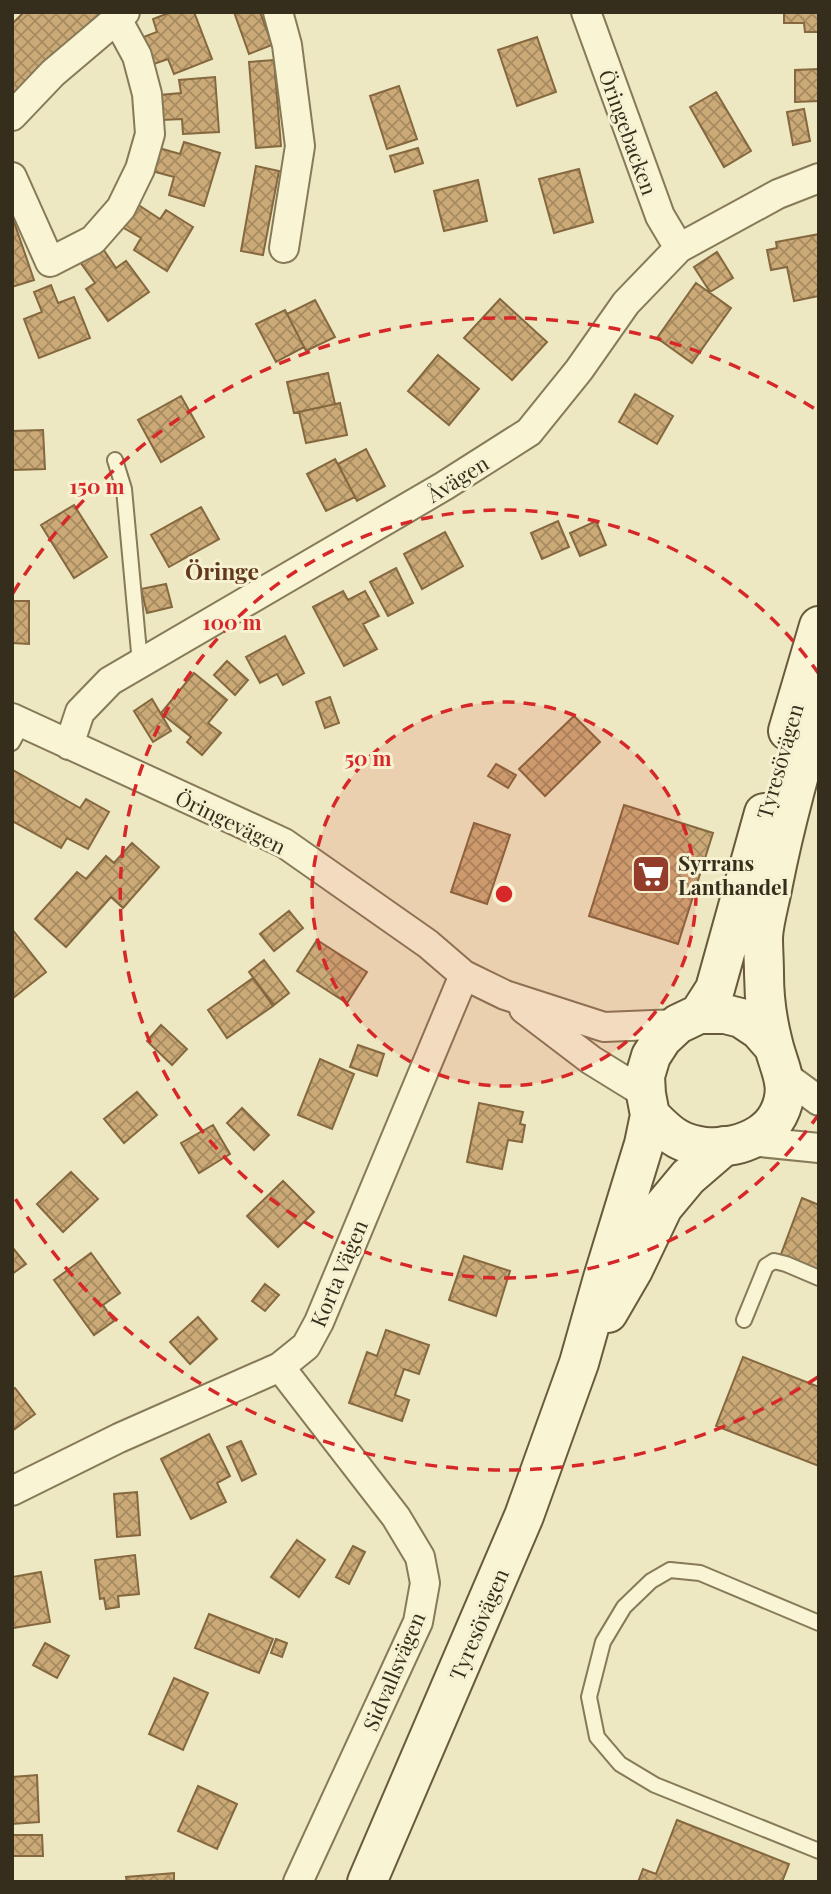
<svg xmlns="http://www.w3.org/2000/svg" width="831" height="1894" viewBox="0 0 831 1894" font-family="'Playfair Display',serif">
<style>
.building{fill:url(#building-cross-hatch);stroke:#85683f;stroke-width:2}
.lines{fill:none;stroke-linecap:round;stroke-linejoin:round}
.service-casing{stroke:#867a59;stroke-width:18}
.minor-casing{stroke:#867a59;stroke-width:32}
.secondary-casing{stroke:#685a3c;stroke-width:42}
.service{stroke:#f8f4d4;stroke-width:14}
.minor{stroke:#f8f4d4;stroke-width:28}
.secondary{stroke:#f8f4d4;stroke-width:38}
.ring{fill:none;stroke:#d62828;stroke-width:3.5;stroke-dasharray:12 9}
.labels{text-anchor:middle;dominant-baseline:central;stroke-width:6;stroke-linejoin:round;paint-order:stroke}
.street-label{font-size:21px;fill:#362e1d;stroke:#f5f1d1}
.poi-label{font-size:21px;font-weight:bold;fill:#362e1d;stroke:#f5f1d1;text-anchor:start}
.neighbourhood-label{font-size:23px;font-weight:bold;fill:#62391d;stroke:#f5f1d1}
.centre{fill:#d62828;stroke:#f5f1d1;stroke-width:3.5}
.ring-label{font-size:21px;text-anchor:middle;font-weight:bold;fill:#d62828;stroke:#f5f1d1;stroke-width:6;stroke-linejoin:round;paint-order:stroke}
</style>
<defs>
<pattern id="building-cross-hatch" width="8" height="8" patternUnits="userSpaceOnUse" patternTransform="scale(1.75)"><rect width="8" height="8" fill="#cbaa77"/><path d="M0 0l8 8M0 8l8-8" fill="none" stroke="#a68b61"/></pattern>
</defs>
<rect width="100%" height="100%" fill="#ede8c1"/>
<path class="building" d="M24,12H112L12,111V24Z
M171,12H194L212,59L174,74L168,59L148,66L138,39L157,32L153,19Z
M234,12H260L272,45L249,54Z
M784,12H819V32H805L804,23H784Z
M537,37L556,92L517,106L498,50Z
M274,60L281,146L256,148L249,62Z
M819,69V101L795,102V70Z
M215,77L219,132L183,134L182,119L162,120L160,95L181,93L179,80Z
M399,86L417,139L387,149L370,96Z
M716,92L751,151L724,167L690,107Z
M804,109L810,141L793,145L787,112Z
M184,142L220,153L204,206L169,195L174,177L152,171L159,148L180,154Z
M418,148L423,163L395,172L390,156Z
M256,166L279,171L263,255L241,251Z
M579,169L593,222L554,233L539,179Z
M478,180L487,221L444,231L434,191Z
M137,204L160,219L166,210L193,227L167,271L134,250L141,238L122,227Z
M12,216L34,280L12,287Z
M819,234V296L794,301L787,267L771,270L767,250L777,248L776,242Z
M101,246L116,268L126,261L149,292L108,321L86,289L95,283L80,262Z
M717,252L733,278L710,292L694,267Z
M696,283L731,308L692,363L657,338Z
M51,285L58,303L74,297L90,338L39,358L24,319L42,312L34,292Z
M500,299L547,342L512,380L464,338Z
M315,300L335,337L306,351L287,314Z
M285,310L304,347L276,362L256,324Z
M438,355L479,389L449,425L408,391Z
M328,373L335,404L294,413L287,382Z
M635,394L673,416L657,444L619,422Z
M181,396L204,437L161,462L138,420Z
M340,403L347,435L306,443L299,412Z
M43,430L45,469L12,470V431Z
M366,449L385,486L357,501L338,464Z
M335,459L355,497L326,511L307,474Z
M74,505L107,557L74,578L41,525Z
M201,507L219,539L169,567L151,535Z
M558,521L569,547L542,559L531,533Z
M596,521L606,545L580,556L570,533Z
M445,532L463,566L422,589L404,554Z
M396,568L413,603L388,616L370,582Z
M166,584L172,607L147,613L141,589Z
M343,591L348,600L365,591L379,616L363,624L377,649L344,666L313,607Z
M12,601H29V644L12,643Z
M285,636L304,673L283,685L277,674L260,683L246,657Z
M227,661L248,680L235,695L214,675Z
M194,673L227,700L208,723L221,733L202,755L187,742L191,737L161,713Z
M330,697L339,723L325,728L316,702Z
M152,699L171,731L153,742L134,711Z
M574,716L600,742L545,796L519,769Z
M496,764L516,775L508,788L488,776Z
M13,770L80,808L86,799L109,812L88,849L67,838L61,848L12,821Z
M624,805L713,833L678,944L589,916Z
M474,823L510,835L487,904L451,892Z
M132,843L159,867L123,908L111,897L66,947L35,919L77,872L86,879L106,856L114,863Z
M289,911L303,928L274,951L260,934Z
M12,929L46,972L12,999Z
M317,940L367,972L347,1003L297,971Z
M264,960L289,993L274,1005L249,972Z
M253,978L273,1006L227,1038L208,1010Z
M161,1025L187,1049L172,1065L147,1041Z
M358,1045L384,1054L377,1076L350,1067Z
M320,1059L354,1074L332,1129L298,1115Z
M137,1092L157,1115L124,1143L104,1119Z
M479,1103L523,1112L520,1124L525,1125L522,1142L508,1140L502,1169L467,1162Z
M242,1108L269,1135L254,1150L227,1123Z
M213,1125L230,1154L199,1173L181,1143Z
M71,1172L98,1199L63,1232L37,1204Z
M283,1181L314,1212L278,1247L247,1216Z
M802,1198L819,1205V1271L780,1257Z
M12,1247L26,1264L12,1274Z
M91,1253L120,1293L103,1305L114,1321L94,1335L54,1280Z
M464,1256L510,1271L496,1316L449,1300Z
M265,1284L279,1295L265,1311L252,1301Z
M198,1317L217,1339L190,1364L170,1342Z
M386,1330L429,1345L419,1374L404,1369L395,1395L409,1400L402,1421L349,1403L367,1352L377,1356Z
M743,1357L819,1387V1466L716,1426Z
M15,1388L35,1414L12,1431V1390Z
M209,1434L230,1476L217,1483L226,1502L191,1519L161,1459Z
M241,1441L256,1474L242,1481L227,1447Z
M137,1492L140,1535L117,1537L114,1494Z
M297,1540L325,1560L299,1597L271,1577Z
M353,1546L365,1552L349,1584L336,1577Z
M135,1555L139,1594L118,1596L119,1607L106,1609L104,1598L100,1599L95,1560Z
M41,1572L50,1622L13,1628L12,1577Z
M209,1614L273,1639L259,1673L195,1648Z
M276,1639L287,1643L282,1657L271,1653Z
M45,1643L69,1656L57,1678L33,1665Z
M174,1678L208,1693L183,1750L149,1734Z
M37,1775L39,1822L12,1824V1777Z
M198,1786L237,1804L217,1849L178,1831Z
M677,1820L789,1864L782,1882H638L643,1869L656,1874Z
M12,1835H42L43,1856H12Z
M174,1873V1882H127L126,1877Z"/>
<g class="lines">
<g class="service-casing">
<path id="service" d="M115,460L124,489L140,663
M12,743L23,723
M744,1320L766,1266L774,1261L786,1264L819,1278
M819,1623L700,1573L670,1570L651,1581L624,1607L603,1642L589,1697L597,1737L620,1764L655,1785L819,1851"/>
</g>
<g class="minor-casing">
<path id="minor" d="M278,12L287,45L300,146L284,248
M586,12L660,216L679,248
M12,116L53,73L125,12
M12,177L50,262L93,240L121,208L140,169L150,134L147,94L137,56L118,21
M12,718L284,843L428,944L464,975L505,995L604,1027L678,1024
M69,745L80,712L110,681L444,486L529,432L579,370L626,303L679,248L778,194L819,178
M524,1009L591,1060L646,1094
M785,1076L819,1101
M749,1141L819,1148
M280,1367L396,1517L420,1557L425,1583L418,1622L298,1882
M12,1491L119,1438L280,1367L306,1346L319,1322L464,975"/>
</g>
<g class="secondary-casing">
<path id="secondary" d="M788,731L819,626
M699,1014L715,989L764,813
M650,1115C659,1124 667,1133 678,1139C709,1156 762,1146 778,1115C793,1087 779,1069 773,1043C767,1020 764,997 764,974C764,962 763,949 763,937C764,920 770,901 773,884C785,823 802,763 819,703
M608,1313L633,1270L663,1207L688,1177L724,1146
M367,1882L524,1516L579,1363L603,1278L644,1144L650,1115L646,1094L645,1076L651,1056L662,1039L678,1024L699,1014H725L741,1018L759,1030L773,1046"/>
</g>
<use href="#service" class="service"/>
<use href="#minor" class="minor"/>
<use href="#secondary" class="secondary"/>
</g>
<circle cx="504" cy="894" r="192" fill="#d62828" fill-opacity=".12"/>
<g class="ring">
<circle cx="504" cy="894" r="192"/>
<path d="M819 1114A384 384 0 1 1 819 674"/>
<path d="M818 1377A576 576 0 0 1 13 1195M13 593A576 576 0 0 1 818 411"/>
</g>
<defs>
<g id="supermarket-square" transform="scale(2.0125)"><rect x="-9" y="-9" width="18" height="18" rx="4" fill="#943d2a" stroke="#f5f1d1"/><path d="M-6-5.5h2.5l.6 2H6L4.5 2H-2.5L-4.4-4H-6ZM-1.5 3.2a1.3 1.3 0 1 0 .1 0ZM3 3.2a1.3 1.3 0 1 0 .1 0Z" fill="#fff"/></g>
</defs>
<g fill-rule="evenodd">
<use href="#supermarket-square" x="651" y="874"/>
</g>
<g class="labels">
<g class="street-label">
<text transform="translate(629 132) rotate(70)">Öringebacken</text>
<text transform="translate(457 478) rotate(-32)">Åvägen</text>
<text transform="translate(779 761) rotate(-74)">Tyresövägen</text>
<text transform="translate(231 821) rotate(26)">Öringevägen</text>
<text transform="translate(338 1273) rotate(-67)">Korta Vägen</text>
<text transform="translate(478 1624) rotate(-67)">Tyresövägen</text>
<text transform="translate(393 1671) rotate(-67)">Sidvallsvägen</text>
</g>
<g class="poi-label">
<text x="678" y="862">Syrrans<tspan x="678" dy="24">Lanthandel</tspan></text>
</g>
<g class="neighbourhood-label">
<text x="222" y="570">Öringe</text>
</g>
</g>
<circle cx="504" cy="894" r="10" class="centre"/>
<g class="ring-label">
<text x="97" y="494">150 m</text>
<text x="232" y="630">100 m</text>
<text x="368" y="766">50 m</text>
</g>
<rect width="831" height="1894" fill="none" stroke="#362e1d" stroke-width="28"/>
</svg>
